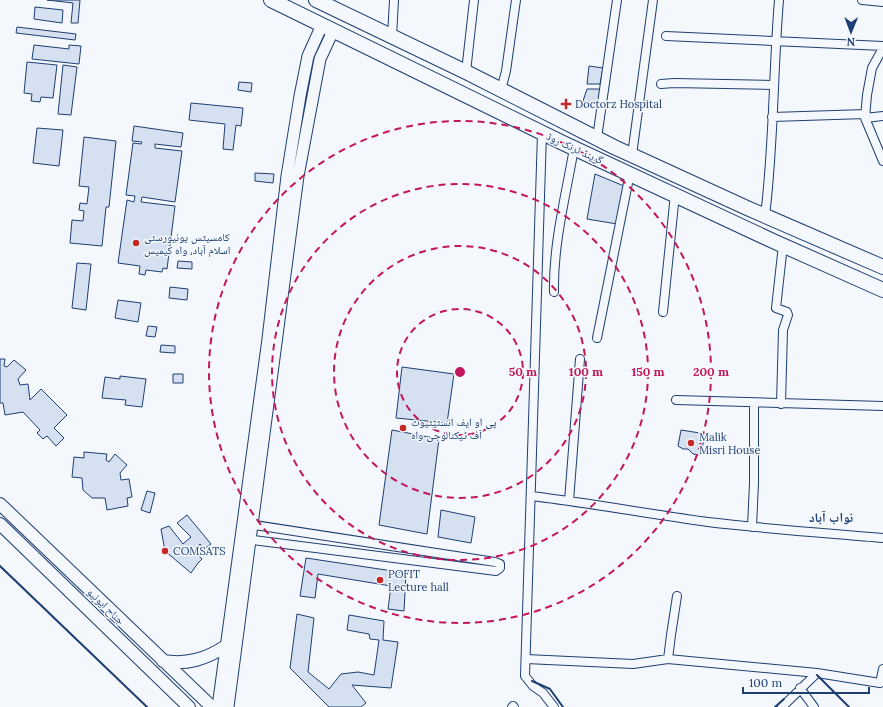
<svg xmlns="http://www.w3.org/2000/svg" width="883" height="707" viewBox="0 0 883 707" font-family="Lora,'Noto Naskh Arabic',serif">
<style>
.building{fill:#d5e0f0;stroke:#1d3f73}
.lines{fill:none;stroke-linecap:round;stroke-linejoin:round}
.street-casing{stroke:#1d3f73;stroke-width:10}
.secondary-casing{stroke:#1d3f73;stroke-width:13}
.primary-casing{stroke:#1d3f73;stroke-width:14}
.highway-casing{stroke:#1d3f73;stroke-width:16}
.street{stroke:#f4f7fb;stroke-width:8}
.secondary{stroke:#f4f7fb;stroke-width:11}
.primary{stroke:#f4f7fb;stroke-width:12}
.highway{stroke:#f4f7fb;stroke-width:14}
.wall{stroke:#1d3f73;stroke-width:2}
.ring{fill:none;stroke:#c2185b;stroke-width:2;stroke-dasharray:7 5}
.poi-dot{fill:#c62828;stroke:#f4f7fb;stroke-width:1.5}
.labels{text-anchor:middle;dominant-baseline:central;stroke-width:3;stroke-linejoin:round;paint-order:stroke}
.poi-label{font-size:11px;fill:#1d3f73;stroke:#f4f7fb;text-anchor:start}
.street-label{font-size:11px;fill:#1d3f73;stroke:#f4f7fb}
.quarter-label{font-size:13px;font-weight:bold;fill:#1d3f73;stroke:#f4f7fb}
.centre{fill:#c2185b;stroke:#f4f7fb;stroke-width:2}
.ring-label{font-size:12px;text-anchor:middle;font-weight:bold;fill:#c2185b;stroke:#f4f7fb;stroke-width:3;stroke-linejoin:round;paint-order:stroke}
</style>
<rect width="100%" height="100%" fill="#f4f7fb"/>
<path class="building" d="M47,0H80L78,23H71L73,3Z
M35,7L63,10L62,23L34,19Z
M17,27L76,34L75,40L16,33Z
M34,45L69,49V45L81,46L79,64L32,59Z
M27,62L57,65L53,98L41,97L40,102L31,101L32,94L24,93Z
M63,65L77,67L71,115L58,114Z
M589,66L603,68L600,84H587Z
M239,82L252,83L251,92L238,90Z
M587,89H600L598,109L583,101Z
M191,103L243,108L241,126L236,125L233,150L223,149L225,124L189,120Z
M134,126L183,133L181,147L155,144V148L182,151L175,202L142,197L141,202L175,206L167,269L163,268L162,272L146,270L145,275L139,274L140,266L118,263L127,200L134,202L135,196L126,195L133,143L141,144L142,142L132,141Z
M37,128L63,130L59,166L33,163Z
M84,137L116,141L109,207H106L102,246L70,243L72,220L83,221L84,211L79,210L80,203L87,204L89,187L79,186Z
M255,173L274,174L273,183L255,181Z
M595,174L624,186L617,224L587,219Z
M178,261L192,262V269L177,268Z
M77,263L91,264L86,310L72,308Z
M170,287L188,289L187,300L169,298Z
M118,300L141,303L138,322L115,318Z
M148,326L157,327L155,337L146,336Z
M161,345L175,346V353L160,352Z
M0,359H5L4,366L7,367L14,360L26,370L18,379L20,385L28,384L30,400L41,389L67,415L54,428L64,438L56,446L47,436L43,439L37,433L40,430L23,412L5,415L3,403H0Z
M402,367L454,374L447,423L396,418Z
M173,374H183V383H173Z
M120,376L146,379L142,407L125,405L126,400L102,398L105,377L120,379Z
M392,430L439,439L427,534L379,525Z
M681,430L700,433L705,437L700,455L693,454L688,449H683L678,446Z
M84,452L107,454L106,460L109,462L115,454L127,465L120,473L121,480L129,479L132,497L127,498L128,506L107,510L105,498H92L83,490L82,478L72,477L74,457L84,458Z
M147,491L155,493L150,513L141,510Z
M441,510L475,517L471,543L438,537Z
M187,515L211,544L204,549L200,544L194,551L202,559L198,563L191,573L165,551L161,529L169,526L183,544L191,537L177,523Z
M306,558L406,573L404,611L388,609L391,586L318,574L315,598L300,596Z
M297,614L314,618L308,672L329,689L341,674L358,672L374,675L379,640L370,639L369,634L347,630L349,615L384,621L383,640L398,642L391,688L352,685L366,703L361,707H329L290,668Z"/>
<g class="lines">
<g class="street-casing">
<path id="street" d="M862,0L883,2
M666,36L883,46
M392,37L394,0
M883,48L872,68L867,95L865,118L883,161
M466,72L474,0
M661,84L674,83L774,85
M501,90L506,71L516,0
M772,117L866,114
M865,118L883,116
M542,133L525,676L533,686L543,693L554,707
M597,138L617,0
M632,155L653,0
M765,216C774,144 773,72 779,0
M554,292C553,244 566,195 574,148
M663,312L675,194
M597,338L630,173
M676,400L883,406
M781,404L783,330L788,315L787,312L776,308L783,245
M531,496C590,503 649,514 708,522C766,529 825,533 883,538
M569,501L580,359
M752,527L754,483V403
M245,539L496,571L500,568V564L495,562L248,524
M526,659L633,664L668,659L817,673
M668,659L671,635L677,596
M800,688L814,707
M512,707L513,706L514,707
M782,707L817,673L880,683L883,669"/>
</g>
<g class="secondary-casing">
<path id="secondary" d="M218,707L268,339L287,176L300,96L308,56L322,25
M228,707L298,176L320,59L333,31"/>
</g>
<g class="primary-casing">
<path id="primary" d="M0,504L212,707
M0,524L189,707
M163,661C187,665 206,659 226,646"/>
</g>
<g class="highway-casing">
<path id="highway" d="M271,0L563,143L773,241L883,290
M316,0L466,72L614,147L747,208L883,267"/>
</g>
<use href="#street" class="street"/>
<use href="#secondary" class="secondary"/>
<use href="#primary" class="primary"/>
<use href="#highway" class="highway"/>
<path class="wall" d="M0,566L147,707
M817,675L849,707
M532,681L550,689L563,707
M775,707L784,699"/>
</g>
<g class="ring">
<circle cx="460" cy="372" r="63"/>
<circle cx="460" cy="372" r="126"/>
<circle cx="460" cy="372" r="188"/>
<circle cx="460" cy="372" r="251"/>
</g>
<g class="poi-dot">
<path d="M564 98h4v4h4v4h-4v4h-4v-4h-4v-4h4z"/>
<circle cx="136" cy="243" r="4"/>
<circle cx="403" cy="428" r="4"/>
<circle cx="691" cy="443" r="4"/>
<circle cx="165" cy="551" r="4"/>
<circle cx="380" cy="580" r="4"/>
</g>
<g class="labels">
<g class="poi-label">
<text x="575" y="104">Doctorz Hospital</text>
<text x="144" y="237">کامسیٹس یونیورسٹی<tspan x="144" dy="13">اسلام آباد، واہ کیمپس</tspan></text>
<text x="411" y="422">پی او ایف انسٹیٹیوٹ<tspan x="411" dy="13">آف ٹیکنالوجی واہ</tspan></text>
<text x="699" y="437">Malik<tspan x="699" dy="13">Misri House</tspan></text>
<text x="173" y="551">COMSATS</text>
<text x="388" y="574">POFIT<tspan x="388" dy="13">Lecture hall</tspan></text>
</g>
<g class="street-label">
<text transform="translate(575 148) rotate(25)">گرینڈ ٹرنک روڈ</text>
<text transform="translate(106 606) rotate(44)">جناح ایونیو</text>
</g>
<g class="quarter-label">
<text x="831" y="517">نواب آباد</text>
</g>
</g>
<circle cx="460" cy="372" r="6" class="centre"/>
<g class="ring-label">
<text x="523" y="376">50 m</text>
<text x="586" y="376">100 m</text>
<text x="648" y="376">150 m</text>
<text x="711" y="376">200 m</text>
</g>
<g transform="translate(851 32) rotate(181)" stroke="#f4f7fb" stroke-width="3" paint-order="stroke">
<path d="M0-3L7 15L0 10L-7 15Z" fill="#1d3f73"/>
<text y="-6" font-size="11" font-weight="bold" text-anchor="middle" fill="#1d3f73">N</text>
</g>
<path d="M743 687v6h126v-6" fill="none" stroke="#1d3f73" stroke-width="2"/>
<text x="749" y="687" font-size="12" fill="#1d3f73" stroke="#f4f7fb" stroke-width="3" paint-order="stroke">100 m</text>
</svg>
